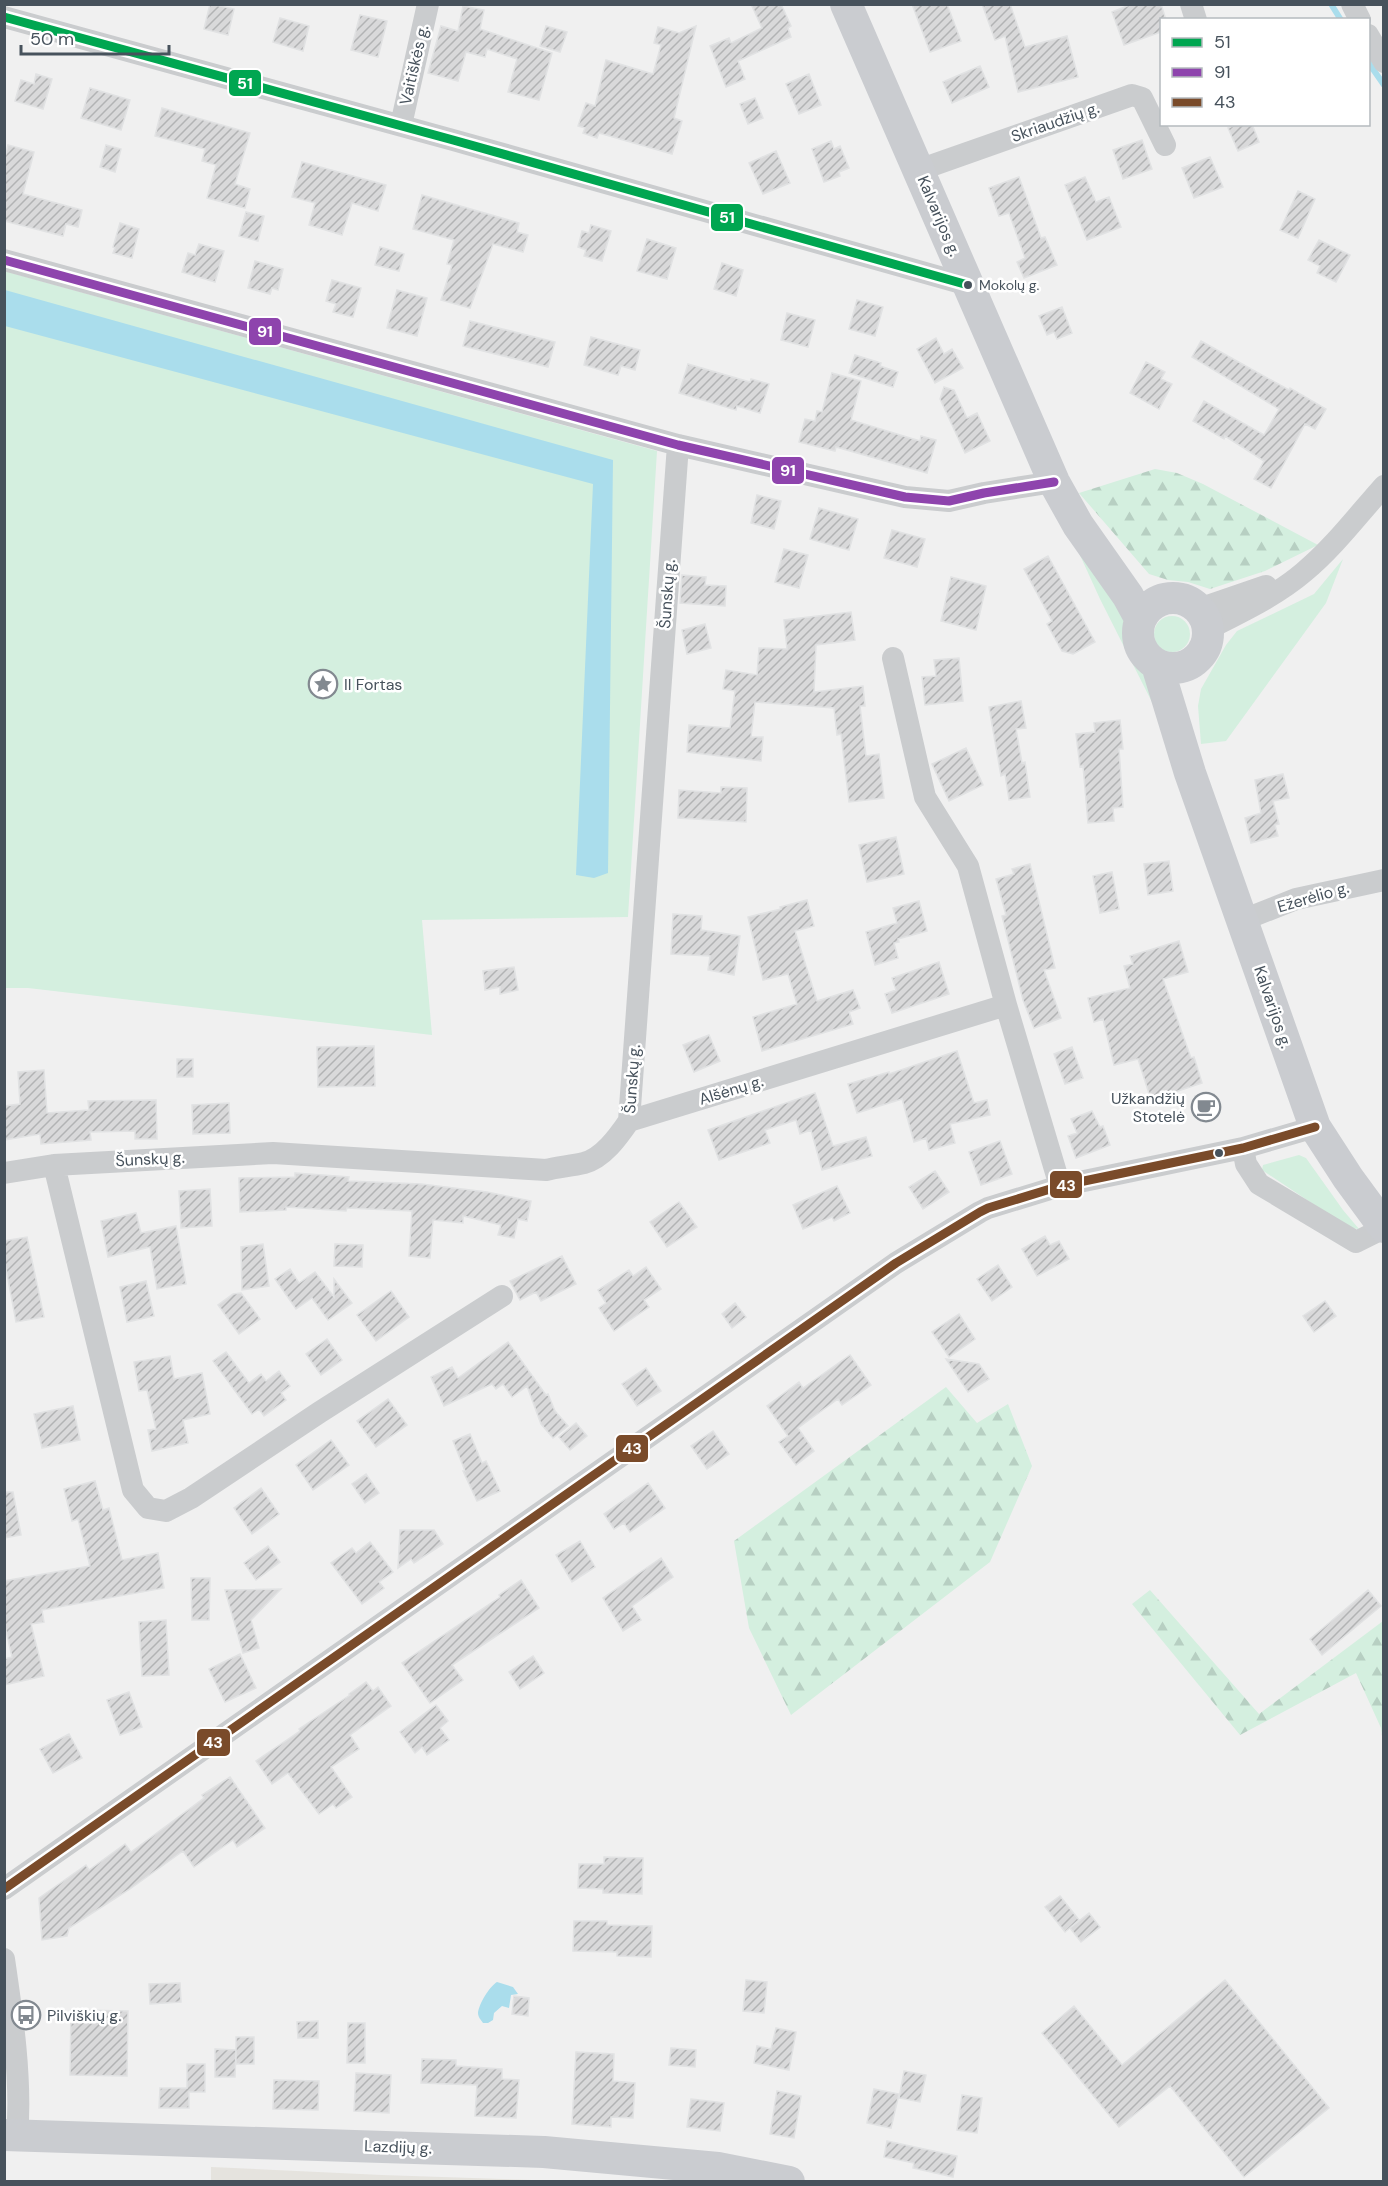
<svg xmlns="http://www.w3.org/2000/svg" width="1388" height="2186" viewBox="0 0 1388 2186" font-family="'DM Sans',sans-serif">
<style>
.commercial{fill:#e5e3de}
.green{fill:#d4efdf}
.forest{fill:url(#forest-firs)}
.water{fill:#aaddec}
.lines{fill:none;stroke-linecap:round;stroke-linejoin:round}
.stream{stroke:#aaddec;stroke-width:6}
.building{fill:url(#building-hatch);stroke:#e1e2e3;stroke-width:1.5}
.street{stroke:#caccce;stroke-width:22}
.secondary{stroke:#caccd0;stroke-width:32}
.bus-1-casing{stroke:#fff;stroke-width:14}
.bus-2-casing{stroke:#fff;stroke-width:14}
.bus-3-casing{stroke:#fff;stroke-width:14}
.bus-1{stroke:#00a651;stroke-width:9}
.bus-2{stroke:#8e44ad;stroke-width:9}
.bus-3{stroke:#7a4b2a;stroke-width:9}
.bus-dot{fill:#47525c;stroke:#fff;stroke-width:2}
.labels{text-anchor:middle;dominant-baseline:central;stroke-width:5;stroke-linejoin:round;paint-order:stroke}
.bus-label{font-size:14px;fill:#47525c;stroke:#fff;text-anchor:start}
.street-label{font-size:16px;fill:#47525c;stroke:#fff}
.poi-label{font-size:16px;fill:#47525c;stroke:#fff;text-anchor:start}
.line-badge{stroke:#fff;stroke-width:2}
.badge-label{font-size:16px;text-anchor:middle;font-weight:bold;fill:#fff}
</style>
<defs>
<pattern id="forest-firs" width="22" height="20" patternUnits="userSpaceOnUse" patternTransform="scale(1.5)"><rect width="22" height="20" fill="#d4efdf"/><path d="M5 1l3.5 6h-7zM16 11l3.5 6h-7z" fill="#b7cfc2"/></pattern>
<pattern id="building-hatch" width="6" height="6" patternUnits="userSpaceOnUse" patternTransform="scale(1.5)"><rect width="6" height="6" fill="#d9d9da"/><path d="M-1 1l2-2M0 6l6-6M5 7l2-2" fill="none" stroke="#b2b3b4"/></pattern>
</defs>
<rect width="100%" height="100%" fill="#f0f0f0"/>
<path class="commercial" d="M211,2167L382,2175L564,2181L211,2182Z"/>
<path class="green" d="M4,271L657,451L628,917L422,920L432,1035L28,988H5Z
M1068,529L1129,622L1128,642L1132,656L1147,672L1165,728L1100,599Z
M1343,559L1326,603L1226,741L1201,744L1198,706L1201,689L1226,645L1237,631L1314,594Z
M1154 634a18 18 0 1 1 36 0a18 18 0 1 1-36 0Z
M1299,1155L1306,1158L1343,1210L1359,1229L1349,1228L1262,1170L1263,1165Z"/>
<path class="forest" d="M1155,469L1177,473L1203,484L1318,545L1265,571L1210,589L1188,582L1168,580L1149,574L1079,493Z
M946,1387L977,1423L1008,1404L1032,1466L990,1562L791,1715L749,1628L734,1541Z
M1150,1590L1259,1714L1383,1621V1744L1381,1728L1356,1673L1240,1735L1132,1604Z"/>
<path class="water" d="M5,290L613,460L608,873L594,878L576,875L593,484L5,326Z
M497,1982L513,1987L518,1994L511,1995L509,2008L502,2006L494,2013L493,2020L488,2023H483C481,2020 478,2017 478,2013C479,2004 489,1987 497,1982Z"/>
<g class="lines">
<path class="stream" d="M1331,4L1341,20
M1368,62L1384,85"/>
</g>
<path class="building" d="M210,4L234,9L228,35L204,29Z
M751,4H781L791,26L788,28L791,37L738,61L745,79L726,87L710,46L729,38L731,43L762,28Z
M912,4H947L961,41L930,52Z
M982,4H1010L1025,47L1067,36L1078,77L1018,92L1005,36L995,40Z
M1132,4H1161L1166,20H1161V32L1124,45L1112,12Z
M463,6L484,10L480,29L552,53L539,100L508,92L517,59L487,49L485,57L466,52L458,81L428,73L441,26L458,31Z
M360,15L387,21L378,57L351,50Z
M280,18L309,26L303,51L273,42Z
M546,26L567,32L560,52L540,46Z
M696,26L674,118L682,121L672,154L599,133L597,138L583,133L585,128L578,126L586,103L595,106L606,60L653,74L661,45L654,43L658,27L679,33Z
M980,66L989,87L952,103L943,82Z
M36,74L52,79L43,109L15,101L21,80L34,84Z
M809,74L821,105L799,114L786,84Z
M90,88L130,100L121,130L81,118Z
M755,98L763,118L748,124L740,104Z
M162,108L250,133L235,184L250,189L245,208L207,198L216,165L202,161L205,149L155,136Z
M1237,124H1252L1259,142L1238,151L1228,128Z
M1142,140L1152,169L1123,179L1113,150Z
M831,141L834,149L840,146L849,168L839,172L840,176L824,182L812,149Z
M8,145L34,152L23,194L82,210L78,227L66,224L63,236L4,221V161Z
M106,145L121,149L115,172L100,167Z
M776,151L790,183L763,194L749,163Z
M1210,157L1223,187L1194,198L1182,168Z
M302,162L386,185L378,211L352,203L342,235L309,225L315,203L292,197Z
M1019,177L1041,238L1045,237L1057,265L1024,278L1017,262L1025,258L1009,213L999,216L989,188Z
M1085,177L1096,202L1109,197L1121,227L1087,240L1065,185Z
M1298,191L1315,199L1298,238L1280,230Z
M422,195L519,223L517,232L528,235L523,252L493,244L470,308L441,300L452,265L447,264L454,240L413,229Z
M246,212L264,216L258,241L239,236Z
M120,223L139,229L132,258L113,253L115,248L113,247Z
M591,225L611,231L602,261L584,256L586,250L578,247L582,231L589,233Z
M647,239L676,248L667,279L637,271Z
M1319,240L1350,255L1336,282L1317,273L1320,266L1308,260Z
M199,244L224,251L215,282L182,272L188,253L195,255Z
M380,247L404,254L399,271L375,265Z
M255,261L283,269L278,290L272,288L270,294L248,288Z
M722,263L743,270L736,296L714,289Z
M332,280L361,288L353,317L333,312L336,304L326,301Z
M397,290L427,298L417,336L387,328Z
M857,300L883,307L875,336L849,329Z
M1062,307L1072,333L1057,339L1054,332L1047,335L1039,316Z
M787,313L815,320L808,347L781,340Z
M470,321L555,342L548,367L463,346Z
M591,337L640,350L635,370L621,366L618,375L584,365Z
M936,338L944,354L952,349L963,368L935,383L917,349Z
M1201,341L1289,390L1290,388L1326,409L1315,429L1305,424L1271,488L1254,479L1264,461L1225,436L1224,439L1193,421L1204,401L1264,435L1279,409L1192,357Z
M855,355L881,363L880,366L898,372L893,387L849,373Z
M1146,362L1165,372L1161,379L1172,384L1159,409L1130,393Z
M688,364L750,382L751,379L769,384L760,413L737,406L736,410L679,393Z
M832,373L861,381L851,420L920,441L921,436L936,440L927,473L836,447L835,451L799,442L805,419L815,421L817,411L822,412Z
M944,387L954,390L967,418L977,413L990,441L965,453L940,399Z
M757,495L781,501L774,529L751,523Z
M819,508L858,519L849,550L810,539Z
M892,530L925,539L917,567L884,558Z
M784,549L808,555L799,588L775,582Z
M1048,556L1095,642L1073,654L1062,651L1047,624L1052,621L1024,569Z
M682,575L706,577L705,585L726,586L725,606L680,603Z
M951,577L986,586L976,630L941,621Z
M851,612L855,640L816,645L814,692L863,686L865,706H860L866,756L879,754L884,798L849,802L841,734L837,735L834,708L755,702L751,737H763L761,761L687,752L689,725L730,728L735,691L723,689L726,670L757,675L759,648L787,649L784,620Z
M705,624L711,648L687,654L682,630Z
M959,658L963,701L925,705L922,677L936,676L934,660Z
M1021,701L1026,728L1016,729L1022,763L1025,762L1030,797L1009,800L1005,774L1001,776L989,707Z
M1120,720L1123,749H1119L1123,807L1113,808L1114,821L1088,823L1083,766L1080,767L1076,734L1095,732L1094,723Z
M966,748L983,785L949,801L932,764Z
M1283,774L1289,798L1273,801L1279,824L1275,825L1278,836L1251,843L1245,818L1261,813L1255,780Z
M721,787L747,788L746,822L678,818L679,790L721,793Z
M896,837L904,874L867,882L859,845Z
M1169,861L1173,891L1148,895L1144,864Z
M1030,864L1055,968L1044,970L1061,1018L1034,1028L1023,1000L1002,916L1006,915L996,879L1014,874L1012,869Z
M1112,872L1119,909L1100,913L1093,876Z
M807,900L814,926L795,931L817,1001L853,990L860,1008L849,1012L853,1024L762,1051L753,1017L797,1004L788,974L763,980L748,917L781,909L780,907Z
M919,901L927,931L898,939L899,942L894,943L898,958L875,965L866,932L897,923L893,908Z
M673,914L702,916L701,930L740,936L734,975L708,970L710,956L671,954Z
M1179,941L1188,972L1163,979L1191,1058L1194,1057L1202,1083L1151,1100L1138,1059L1114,1065L1103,1019L1094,1022L1088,998L1130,988L1124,966L1133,964L1130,956Z
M939,962L949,994L892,1013L885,994L896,990L892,978Z
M514,967L518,990L500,994V987L485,990L483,971Z
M709,1035L720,1061L694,1072L683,1045Z
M374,1046L375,1086L318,1087L317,1047Z
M1072,1047L1083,1078L1065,1084L1054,1054Z
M957,1051L974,1103L987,1100L990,1115L950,1124L955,1143L929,1150L926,1138L914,1142L902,1099L857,1113L848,1084L889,1072V1074Z
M177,1059H193V1077H177Z
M44,1070L47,1113L89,1110L88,1101L156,1100L157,1139H135V1131L90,1132L91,1140L41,1144L40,1134L4,1140V1106L20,1104L18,1072Z
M815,1093L833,1146L866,1137L872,1156L822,1170L811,1130L800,1134L796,1120L765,1130L770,1143L719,1160L708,1130Z
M1214,1094L1215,1110L1196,1111L1195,1096Z
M229,1103L230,1133L193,1134L192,1105Z
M1092,1111L1100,1127L1103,1126L1110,1145L1076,1158L1068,1136L1077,1133L1071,1119Z
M1000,1141L1012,1174L981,1185L969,1152Z
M935,1171L949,1192L923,1209L909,1187Z
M295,1173L349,1177L348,1181L421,1184L487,1192L531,1201L527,1221L518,1219L514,1238L498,1235L501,1225L463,1216V1223L433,1220L430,1258L409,1256L412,1211L347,1208L346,1211L286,1207V1210L240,1212L239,1178L295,1177Z
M837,1186L850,1213L834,1221L832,1217L803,1229L793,1205Z
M210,1189L212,1226L181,1228L179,1191Z
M679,1202L697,1227L667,1247L650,1222Z
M136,1213L141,1233L176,1226L186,1284L157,1289L150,1247L108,1257L101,1221Z
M1045,1236L1050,1245L1059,1241L1069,1259L1037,1276L1022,1249Z
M27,1237L44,1317L16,1322L4,1258V1241Z
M263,1244L269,1286L242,1290L241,1247Z
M335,1244L363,1245L362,1267L334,1266Z
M562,1256L576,1284L541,1301L536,1292L520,1300L510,1281Z
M998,1265L1012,1287L992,1301L977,1279Z
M646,1267L661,1289L644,1300L649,1307L614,1331L599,1308L606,1303L598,1290L629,1270L633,1276Z
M290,1269L299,1283L315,1272L334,1297V1279L352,1303L328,1320L312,1298L296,1309L275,1279Z
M146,1281L154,1316L127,1322L120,1287Z
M391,1291L409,1317L376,1341L357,1315Z
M241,1293L260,1319L239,1334L218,1305L233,1294Z
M1325,1301L1336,1316L1314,1332L1303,1316Z
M735,1303L746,1317L732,1328L722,1314Z
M959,1314L975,1339L949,1357L932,1332Z
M327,1339L342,1360L321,1375L306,1354Z
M508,1342L546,1395L548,1394L555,1411L568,1426L553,1438L541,1424L527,1386L512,1397L503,1384L496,1389L492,1384L444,1406L431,1377L452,1367L458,1378Z
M226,1352L249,1383L261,1374L266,1381L279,1371L290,1386L281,1393L286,1400L264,1416L259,1409L252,1414L213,1361Z
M850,1355L871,1385L842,1405L838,1399L798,1428L814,1451L796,1465L779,1442L788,1436L767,1406L799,1382L803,1388Z
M170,1356L174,1379L202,1373L210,1414L183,1420L188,1443L152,1451L148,1430L156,1429L147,1390L139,1391L134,1362Z
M946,1359L979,1364L989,1379L968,1392Z
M646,1368L661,1391L637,1406L622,1384Z
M388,1399L407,1425L376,1447L357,1421Z
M73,1406L80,1440L42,1448L34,1414Z
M576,1423L587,1436L570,1450L559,1437Z
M713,1431L729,1454L707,1469L691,1446Z
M470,1434L482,1463L486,1461L500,1491L477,1501L463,1471H465L453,1441Z
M331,1440L349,1465L313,1490L296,1465Z
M366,1474L379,1493L365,1503L352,1484Z
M95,1481L103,1510L109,1508L122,1560L158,1553L164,1588L42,1610L44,1622L31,1624L44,1676L4,1685V1659L12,1657L4,1622V1581L90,1566L78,1519L72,1521L64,1489Z
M648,1483L665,1508L630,1532L624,1523L614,1529L604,1514Z
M261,1488L279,1514L252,1534L234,1508Z
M4,1492H13L21,1535L4,1538Z
M400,1530H434L443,1544L414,1563L411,1559L398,1568Z
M580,1541L595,1567L572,1582L556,1555Z
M370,1542L393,1572L379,1582L384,1588L362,1604L331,1563L352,1548L356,1553Z
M268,1546L280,1562L256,1580L244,1563Z
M661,1558L673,1577L632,1606L641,1620L623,1631L603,1598Z
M191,1578H210L209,1620H192Z
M521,1580L539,1608L452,1665L463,1680L430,1703L402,1663L500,1597L499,1595Z
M281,1589L251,1620L259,1648L243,1653L225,1590Z
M1368,1590L1381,1606L1322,1655L1310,1639Z
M166,1620L169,1675L142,1676L139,1622Z
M240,1654L256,1688L225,1702L209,1669Z
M533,1656L544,1673L520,1689L509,1672Z
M366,1682L373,1691L378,1687L391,1706L350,1735L359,1749L331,1767L352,1797L336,1808L333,1804L319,1814L288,1773L272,1784L256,1761L300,1731L299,1729L350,1695L349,1694Z
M129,1692L142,1727L120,1735L107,1700Z
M436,1705L448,1721L440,1728L449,1740L427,1755L422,1747L415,1753L400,1732Z
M69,1734L82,1758L53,1773L40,1749Z
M230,1777L265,1828L237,1847L233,1840L194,1867L183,1851L130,1889L69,1928L67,1936L42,1940L39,1898L86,1865L89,1870L125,1844L131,1852L204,1798L202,1795Z
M604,1857L643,1858L642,1894L603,1893V1889L578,1888L579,1864H604Z
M1060,1896L1079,1920L1065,1932L1045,1907Z
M1089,1913L1100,1927L1081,1942L1070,1928Z
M574,1921H607V1925L652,1926L651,1957L617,1956V1952L573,1951Z
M746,1980L767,1982L764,2013L743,2011Z
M1225,1980L1329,2108L1244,2177L1170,2086L1119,2127L1042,2033L1074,2006L1122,2065Z
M180,1983L181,2002L150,2004L149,1984Z
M514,1996L529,1998L528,2016L512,2014Z
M71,2010L128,2011L127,2076L70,2075Z
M318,2021V2038H298L297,2022Z
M348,2023H365V2063H347Z
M776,2028L796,2032L789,2070L754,2063L757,2046L771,2049Z
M236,2037H254V2064H236Z
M671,2048L696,2050L695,2067L669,2065Z
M215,2049L236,2050L235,2077H215Z
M576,2052L614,2054L613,2081L635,2083L633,2118L611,2117V2127L572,2124Z
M422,2059L456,2060V2066L502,2069V2079L519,2080L516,2118L475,2116L477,2085L421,2083Z
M187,2064H205V2092H189V2108H159L160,2088H187Z
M904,2071L926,2075L920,2102L899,2098Z
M356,2073L391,2075L389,2113L354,2111Z
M274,2080L319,2081L318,2110L273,2109Z
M874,2089L899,2094L891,2128L867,2123Z
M777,2091L801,2096L794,2138L770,2134Z
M962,2095L982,2098L977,2133L957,2130Z
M691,2099L724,2103L720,2131L687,2127Z
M887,2141L957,2156L953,2177L913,2168L914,2163L884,2157Z"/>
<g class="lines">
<path class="street" d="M1191,4L1196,20
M1352,4L1360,20
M4,17L453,140L968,285
M1368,35L1384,62
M401,125L428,4
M919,170L1132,95L1142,98L1165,145
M4,260L678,445L905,497L949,501L984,493L1054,482
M1199,609L1266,586
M1208,629C1241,612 1276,596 1304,572C1334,547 1358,515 1384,486
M893,658L925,797L968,866L1006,1005L1060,1186
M1243,920L1296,899L1384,880
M629,1121L1006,1005
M1243,1148L1246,1164L1259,1184L1356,1242L1384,1228
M54,1165L133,1490L148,1508L166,1511L191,1498L320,1412L502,1296
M4,1173L54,1165L273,1153L546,1170C558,1167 571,1166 584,1163C603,1158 618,1137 629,1121L678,445
M4,1889L896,1263L980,1212L988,1208L1060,1186L1243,1148L1315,1127
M4,1959C12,2013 22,2081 17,2135"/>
<path class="secondary" d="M846,4L1054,482L1078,525L1128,596L1140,618
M1138 633a35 35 0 1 1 70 0a35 35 0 1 1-70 0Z
M1157,665L1190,773L1315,1127L1348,1178L1384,1227
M4,2135L544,2152L718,2168L789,2182"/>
<g class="bus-1-casing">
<path id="bus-1" d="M4,17L453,140L968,285"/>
</g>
<g class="bus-2-casing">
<path id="bus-2" d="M4,260L678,445L905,497L949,501L984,493L1054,482"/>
</g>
<g class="bus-3-casing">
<path id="bus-3" d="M4,1889L896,1263L980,1212L988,1208L1060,1186L1243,1148L1315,1127"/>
</g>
<use href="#bus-1" class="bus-1"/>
<use href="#bus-2" class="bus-2"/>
<use href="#bus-3" class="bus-3"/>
</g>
<defs>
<g id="sight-ring" transform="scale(1.5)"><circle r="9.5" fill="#fff" stroke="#828990" stroke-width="1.5"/><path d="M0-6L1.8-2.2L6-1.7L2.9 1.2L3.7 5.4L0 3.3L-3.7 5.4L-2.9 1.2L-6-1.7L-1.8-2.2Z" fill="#828990"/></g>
<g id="cafe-ring" transform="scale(1.5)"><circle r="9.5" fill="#fff" stroke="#828990" stroke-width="1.5"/><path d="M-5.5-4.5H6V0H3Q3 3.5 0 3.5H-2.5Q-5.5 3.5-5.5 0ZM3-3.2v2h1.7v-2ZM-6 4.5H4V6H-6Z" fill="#828990"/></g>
<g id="bus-ring" transform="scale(1.5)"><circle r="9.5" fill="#fff" stroke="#828990" stroke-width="1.5"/><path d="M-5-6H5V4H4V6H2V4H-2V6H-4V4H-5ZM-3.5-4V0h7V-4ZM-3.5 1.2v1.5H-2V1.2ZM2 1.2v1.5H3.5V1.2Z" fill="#828990"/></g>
</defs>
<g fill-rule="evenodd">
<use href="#sight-ring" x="323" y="684"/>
<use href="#cafe-ring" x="1206" y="1107"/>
<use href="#bus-ring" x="26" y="2015"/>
</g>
<g class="bus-dot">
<circle cx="968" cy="285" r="5"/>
<circle cx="1219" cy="1153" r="5"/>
</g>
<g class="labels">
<g class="bus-label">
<text x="979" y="285">Mokolų g.</text>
</g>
<g class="street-label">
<text transform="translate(414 65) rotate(-77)">Vaitiškės g.</text>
<text transform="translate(1055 122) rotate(-19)">Skriaudžių g.</text>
<text transform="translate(939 216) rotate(67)">Kalvarijos g.</text>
<text transform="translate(667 594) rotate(-86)">Šunskų g.</text>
<text transform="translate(1313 897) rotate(-16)">Ežerėlio g.</text>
<text transform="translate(1273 1007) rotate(71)">Kalvarijos g.</text>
<text transform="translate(632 1079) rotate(-86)">Šunskų g.</text>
<text transform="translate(731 1090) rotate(-17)">Alšėnų g.</text>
<text transform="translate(150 1159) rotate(-3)">Šunskų g.</text>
<text transform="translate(398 2147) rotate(2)">Lazdijų g.</text>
</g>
<g class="poi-label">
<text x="344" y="684">II Fortas</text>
<text x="1185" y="1098" text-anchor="end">Užkandžių<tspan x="1185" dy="18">Stotelė</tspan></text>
<text x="47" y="2015">Pilviškių g.</text>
</g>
</g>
<g class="line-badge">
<rect x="228" y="69" width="34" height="28" rx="6" fill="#00a651"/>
<rect x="710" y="203" width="34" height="29" rx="6" fill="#00a651"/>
<rect x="248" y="317" width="34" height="29" rx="6" fill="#8e44ad"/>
<rect x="771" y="456" width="34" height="29" rx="6" fill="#8e44ad"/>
<rect x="1049" y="1170" width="34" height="29" rx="6" fill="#7a4b2a"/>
<rect x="615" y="1434" width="34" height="29" rx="6" fill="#7a4b2a"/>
<rect x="196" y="1728" width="35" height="29" rx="6" fill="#7a4b2a"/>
</g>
<g class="badge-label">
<text x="245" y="89">51</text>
<text x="727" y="223">51</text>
<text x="265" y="337">91</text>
<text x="788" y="476">91</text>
<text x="1066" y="1191">43</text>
<text x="632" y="1454">43</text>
<text x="213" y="1748">43</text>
</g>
<rect width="1388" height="2186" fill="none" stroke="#47525c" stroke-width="12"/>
<rect x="1160" y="18" width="210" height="108" fill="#ffffff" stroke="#b5babe" stroke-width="1.5"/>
<rect x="1172" y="38" width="30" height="9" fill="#00a651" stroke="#b5babe" stroke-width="1.5"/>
<text x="1214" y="48" font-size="18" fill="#47525c">51</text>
<rect x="1172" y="68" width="30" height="9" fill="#8e44ad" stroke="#b5babe" stroke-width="1.5"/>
<text x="1214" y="78" font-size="18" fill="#47525c">91</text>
<rect x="1172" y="98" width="30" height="9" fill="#7a4b2a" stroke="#b5babe" stroke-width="1.5"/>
<text x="1214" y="108" font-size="18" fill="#47525c">43</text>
<path d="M21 45v9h148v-9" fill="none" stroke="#47525c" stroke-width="3"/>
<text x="30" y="45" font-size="18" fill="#47525c" stroke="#ffffff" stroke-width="4.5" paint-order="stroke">50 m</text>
</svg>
